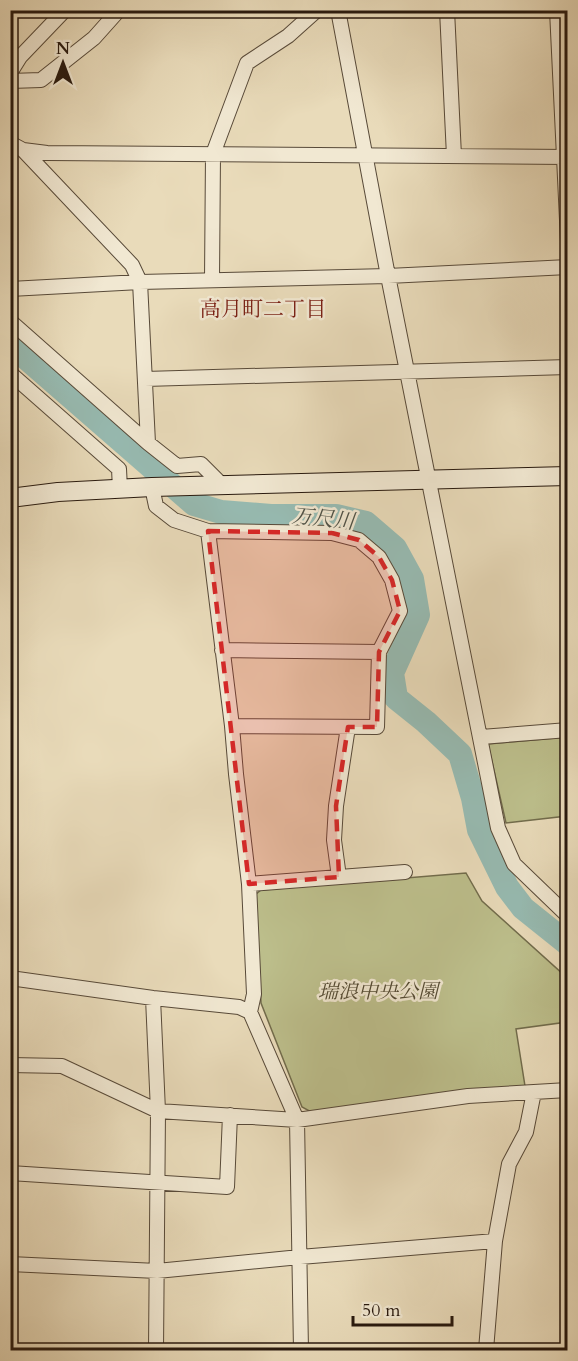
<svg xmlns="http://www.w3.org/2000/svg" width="578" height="1361" viewBox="0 0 578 1361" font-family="Cardo,'Noto Serif JP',serif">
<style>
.green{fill:#bcbe8b;stroke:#726c4c;stroke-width:1.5}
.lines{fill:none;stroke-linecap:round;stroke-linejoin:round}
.river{stroke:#97bbb2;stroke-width:24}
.street-casing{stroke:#584a39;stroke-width:16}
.secondary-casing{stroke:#28190e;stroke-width:20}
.street{stroke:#f1e8d2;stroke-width:14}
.secondary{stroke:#f1e8d2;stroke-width:18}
.marked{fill:#d62828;fill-opacity:0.2;stroke:#d62828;stroke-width:4.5;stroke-dasharray:12 8;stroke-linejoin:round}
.labels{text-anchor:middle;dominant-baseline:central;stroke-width:5;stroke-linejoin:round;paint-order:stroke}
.park-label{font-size:20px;font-style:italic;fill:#544b34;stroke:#f1e8d2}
.neighbourhood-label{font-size:21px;fill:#7a1f14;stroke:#f1e8d2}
.water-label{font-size:21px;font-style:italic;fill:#4f5247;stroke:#f1e8d2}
</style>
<rect width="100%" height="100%" fill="#e9dbba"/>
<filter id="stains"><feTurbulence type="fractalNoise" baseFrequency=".00333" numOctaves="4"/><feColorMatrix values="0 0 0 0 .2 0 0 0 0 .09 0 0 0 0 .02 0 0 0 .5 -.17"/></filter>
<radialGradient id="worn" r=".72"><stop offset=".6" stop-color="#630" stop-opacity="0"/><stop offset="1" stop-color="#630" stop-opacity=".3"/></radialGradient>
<path class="green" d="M567,737V816L506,823L488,744Z
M466,873L482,901L565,976L567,986V1022L516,1029L525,1086L313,1113L302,1107L261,1003L255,895L261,890Z"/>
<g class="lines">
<path class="river" d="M10,347L25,357L194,504L221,512L271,516H336L366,523L395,548L412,579L418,615L392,673L396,698L426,722L460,754L473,798L479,830L507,887L523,908L568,944"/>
<g class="street-casing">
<path id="street" d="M338,10L388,276L498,828L514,864L568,916
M447,10L454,156
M557,10L568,241
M10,73L20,57L65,10
M10,81L41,80L94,38L119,10
M10,143L23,150L132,265L140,282L148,443L177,466L201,464L222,485
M23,150L47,153L568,157
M212,280L213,154L247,63L288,36L317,10
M10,289L140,282L388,276L568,267
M10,321L148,443
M10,373L119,469L120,489
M145,379L568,367
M152,487L156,506L174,520L208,531L232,726L236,774L249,884L254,994L250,1012L297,1120L301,1350
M208,531L332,533L359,540L379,557L392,580L400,611L379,652L377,727L232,726
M222,650L379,652
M481,737L568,730
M339,877L334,840L336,806L348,727
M249,884L405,872
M10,978L153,998L239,1007L250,1012
M153,998L158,1111L156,1350
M10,1065L62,1066L158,1111L297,1120L468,1096L568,1090
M10,1173L227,1187L230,1115
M10,1264L157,1271L300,1257L495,1241
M486,1350L495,1241L509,1164L526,1132L534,1092"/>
</g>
<g class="secondary-casing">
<path id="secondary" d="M10,498L58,492L152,487L568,476"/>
</g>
<use href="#street" class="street"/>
<use href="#secondary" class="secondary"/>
</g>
<path class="marked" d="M208,531L332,533L359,540L379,557L392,580L400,611L379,652L377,727H348L336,806L339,877L249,884Z"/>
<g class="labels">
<g class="park-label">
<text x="378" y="991">瑞浪中央公園</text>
</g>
<g class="neighbourhood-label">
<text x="263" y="309">高月町二丁目</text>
</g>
<g class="water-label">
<text transform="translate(323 519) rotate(6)">万尺川</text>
</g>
</g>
<rect width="578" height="1361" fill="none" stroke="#e9dbba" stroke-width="36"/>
<rect x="12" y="12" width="554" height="1337" fill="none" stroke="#28190e" stroke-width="3"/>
<rect x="18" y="18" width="542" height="1325" fill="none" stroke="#28190e" stroke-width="1.5"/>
<g transform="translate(63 63)" stroke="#f1e8d2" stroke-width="4.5" paint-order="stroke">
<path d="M0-4.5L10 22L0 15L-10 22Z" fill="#28190e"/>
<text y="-9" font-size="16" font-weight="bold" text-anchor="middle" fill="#28190e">N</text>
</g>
<path d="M353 1316v9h99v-9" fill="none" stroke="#28190e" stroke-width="3"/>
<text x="362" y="1316" font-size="18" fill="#28190e" stroke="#f1e8d2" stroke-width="4.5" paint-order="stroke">50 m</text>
<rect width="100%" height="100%" filter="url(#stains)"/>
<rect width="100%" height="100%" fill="url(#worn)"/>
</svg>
